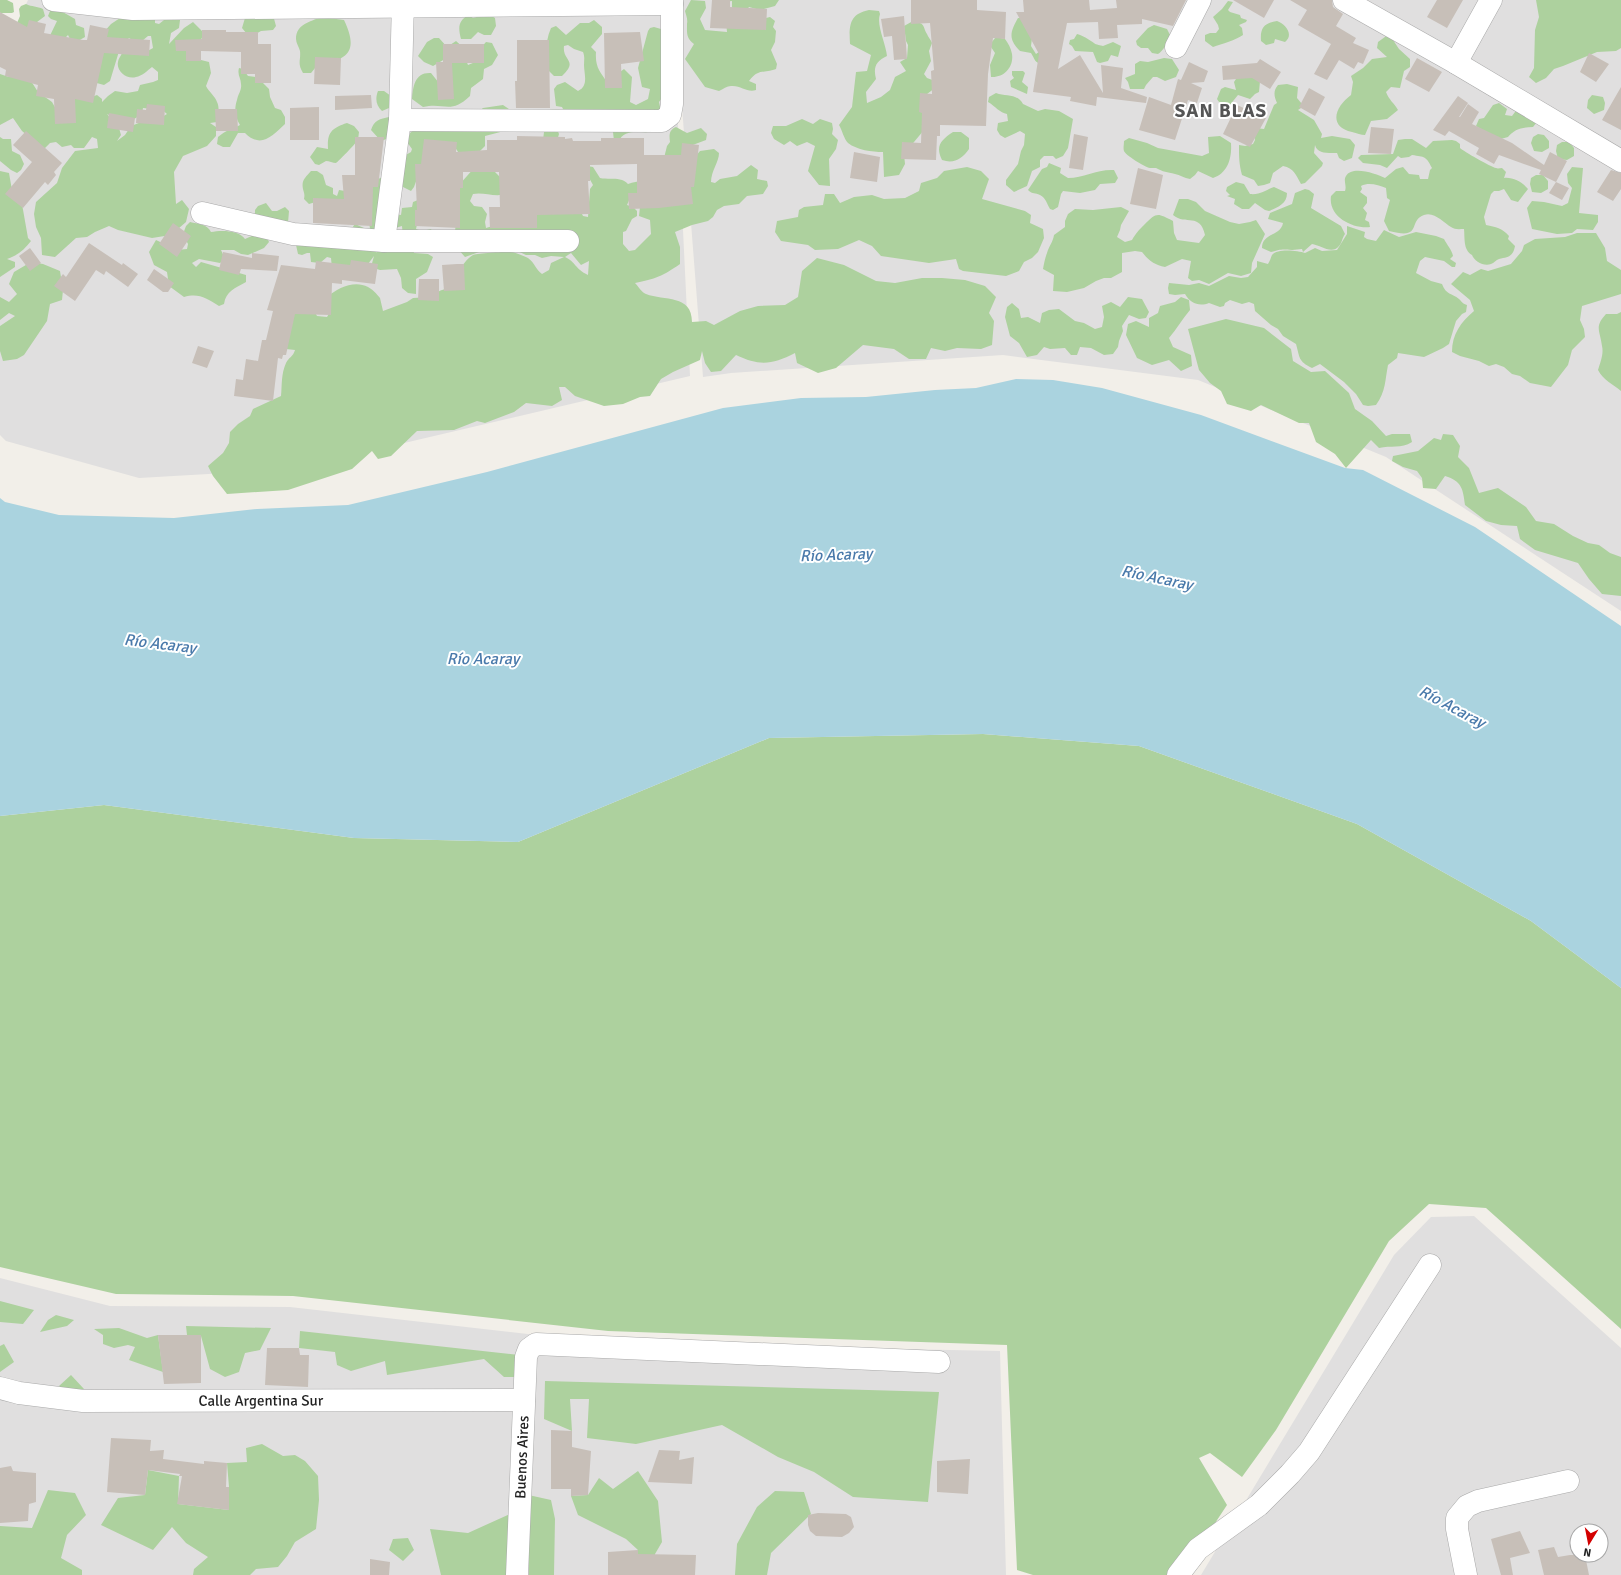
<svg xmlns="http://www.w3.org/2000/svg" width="1621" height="1575" viewBox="0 0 1621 1575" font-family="Signika,sans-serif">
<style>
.residential{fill:#e0dfdf;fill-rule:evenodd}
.forest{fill:#add19e;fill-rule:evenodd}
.water{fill:#aad3df}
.building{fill:#c7bfb8}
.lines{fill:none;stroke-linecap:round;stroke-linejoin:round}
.minor-casing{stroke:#a9a9a9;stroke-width:23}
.minor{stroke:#fff;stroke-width:22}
.labels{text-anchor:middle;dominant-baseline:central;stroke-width:4;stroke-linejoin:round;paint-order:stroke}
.street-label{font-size:15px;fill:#222;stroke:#fff}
.water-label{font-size:16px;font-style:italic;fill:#4a7aab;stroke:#fff}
.district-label{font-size:19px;font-weight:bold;letter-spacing:1px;fill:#555;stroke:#fff}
</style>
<rect width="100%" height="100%" fill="#f2efe9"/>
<path class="residential" d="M28,0H672L690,376L293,469L139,478L6,441L0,435V59Z
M682,0H1621V611L1386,457L1198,380L1003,355L731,373L703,377L682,107Z
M1474,1216L1621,1348V1575H1201L1394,1255L1431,1217ZM1577,1531H1601V1555H1577Z
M0,1278L110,1306L290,1307L607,1343L1000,1351L1006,1575H0Z"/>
<path class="forest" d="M0,0H7L13,3L14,12L12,13H0Z
M691,0L705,1L706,8L700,19L705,30L727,32L726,21L732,10V1L722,2L716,0H779L775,6L760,10L749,7L744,14L762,19L770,17L775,21L773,27L776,31L775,42L771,50L777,64L776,69C763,74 759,68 749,81L756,84V90C747,93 741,85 731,86C727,86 723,89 719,91L705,87L685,59L694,44C686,38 687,33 687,24C688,19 686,15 685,11Z
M1536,0H1621V48L1616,51L1597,52L1563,66L1554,69L1546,78L1536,83L1529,77L1534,68L1535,30L1539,17Z
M1228,1L1233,2L1228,10L1230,12L1240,15L1241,18L1247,20L1246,22L1239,25L1242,28L1243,35C1236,40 1222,44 1213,47L1205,41V35L1210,33H1216L1219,29L1218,25L1213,17L1222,9Z
M26,4C32,7 37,6 43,9L45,16L33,25L13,33L20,16L19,9L21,6Z
M53,10L61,11L75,19L76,25L84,28L85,37L76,42L70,39L68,35L62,41L31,81L38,92L52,102L57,111L66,98L86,99L97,95L102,99V102L108,96L115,91L127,93L138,91L140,85L153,82L158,80V72L152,67C147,71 142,76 136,77C127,80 116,71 118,62C118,59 121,56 122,53H144L153,48L151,36H148L142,41L132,40L129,38L120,48L110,81L104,85L93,82L103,33L111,24L120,18L155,19V23L159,24L164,20L174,17L180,20L179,28L171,33L169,44L184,28L193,22L204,33L193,58L209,62L211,73L206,86C209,92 215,96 217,102C220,108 218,116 217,122L210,123L216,127V136L207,146L183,156L174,172L176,204L182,200L189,209L186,222L171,235L152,238L118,230L109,226L95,232L87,237L76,238L55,257L42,255L41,238L36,227L34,214L36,202L57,183L62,168L75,151L98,148L97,139L92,137L84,148H74L71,145L62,147L56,142L50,143L44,149L22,131L13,118L0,125V74L9,77L45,46L57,21L51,19L48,16L50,11ZM143,108L152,109L160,108L167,114L160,118L144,121L131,126L125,135L117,141L121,135L119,128L107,114L113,117L131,121L142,114Z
M869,10L879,11L880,14C876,25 886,44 887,56C876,61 873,67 876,79L866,92L867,103L881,97L890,90L895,77L906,71L900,62L907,58L908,45L906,41L904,26L913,21C926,24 922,25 927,34C928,37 931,40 932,43L929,51L931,61L924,74L927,78L935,81V88L923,97L924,130L904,154L905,164L899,175L884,177L883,152C872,152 857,150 848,143C844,139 842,130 839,125L852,107L856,72L867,71L871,55L850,44C849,26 849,14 869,10Z
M488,14L495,18L496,26L491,35H484L478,32L471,39H461C458,28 458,20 469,15L473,18Z
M273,15L276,26L273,30L261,31L254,35L247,34L242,28L245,18Z
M321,17L344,20C357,47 352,61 320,62L311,73H303C297,63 301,61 300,51C299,47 296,43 296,39C296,24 310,22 321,17Z
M1018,18H1023L1032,38L1031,46L1036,54L1044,48L1043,64C1034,63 1035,59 1031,53L1020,51C1008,39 1010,32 1018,18Z
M594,20L602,27V34L591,47L596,52C595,68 600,71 608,84L616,75L624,69L632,77L630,102L636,105L648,99L650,89L642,87L638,68L648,31L650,28L654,27L661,29L665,94L659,102L662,116L650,132C637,133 625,128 618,142L614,141L613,132L610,131L580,132L573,129L562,107L556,106L554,89L557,85L565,82L578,91C589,86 584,74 584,65C584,60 585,57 583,52L574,49L568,45L564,46C562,61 579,60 562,76H554L547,69C546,55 545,41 551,28L556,26L566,35L580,23H589Z
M1277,21C1286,24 1294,35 1285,42L1275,39L1274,43L1266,45L1261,41C1260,28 1264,23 1277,21Z
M1154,25L1167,29L1171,37C1167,43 1163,51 1158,54L1152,53L1148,48H1141L1137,45L1136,41L1148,28Z
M1077,34C1084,36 1088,39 1094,43C1096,45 1101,45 1103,46L1113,42L1121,46L1118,57L1111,55L1108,61L1100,63L1097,62L1093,52L1075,51L1072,46L1069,44L1070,40L1074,39Z
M1389,34L1399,49L1410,59V67L1404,71L1400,88L1391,87L1386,92C1389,100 1394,103 1398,110L1387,119L1371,121L1365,135C1361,135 1357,133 1352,132C1327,126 1336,106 1351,95L1353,82L1351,76L1363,68L1372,59L1387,57L1377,48L1378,42Z
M996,37L1005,39C1008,43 1011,48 1012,54C1014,67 1004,78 991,77L990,65L995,53L991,47V43Z
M434,38H439L447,47L456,41L466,50V60L468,65L480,60L479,50L486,42L492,43L498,55L492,65L484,69L483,79L471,88L470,96C450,115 445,102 423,107L412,99C413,86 415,72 431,73L439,83L445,59L433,66L424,62L418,56L427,42Z
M1164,58L1172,59L1179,70L1176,77L1165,81L1157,77H1153L1146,85L1144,89H1130L1128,82L1125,78L1135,74V64L1140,61L1148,62Z
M239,68L243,69L248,76L257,77L269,89L270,97L275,108L281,110L285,117V124C272,136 261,149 245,133H238L230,147H223L217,144L218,137C226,130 232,129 240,125C235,117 234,109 237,100C238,94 242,90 241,84C241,78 237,75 239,68Z
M1012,71H1023L1025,73L1022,82L1028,87L1027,94L1011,87L1010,81L1014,78L1012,75Z
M1247,73L1260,81L1259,92L1255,94L1250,99L1238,95L1229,106C1223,106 1220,104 1217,99L1221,89L1225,87L1236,90L1234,82L1238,76Z
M1287,84L1298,87L1297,98L1302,104L1301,108L1298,110L1314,120L1322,134L1321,138L1332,136L1350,139L1355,145L1352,158L1344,161L1339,158L1337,153C1328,153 1317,154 1315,145L1314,153L1323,163L1322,166L1305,183L1301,184C1296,175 1294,168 1283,166L1273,173L1270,183L1264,185L1258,186L1254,180L1242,175C1239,164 1239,157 1239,145L1245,146L1253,144L1255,140L1253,132L1255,128L1264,129L1274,105L1277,103C1274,96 1273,91 1278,85Z
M378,91H384L391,96L392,103L389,108L382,111C376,105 375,99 378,91Z
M996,93C1006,97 1017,93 1023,104L1038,111L1045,109L1059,111L1073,119L1068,148L1063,156L1056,159L1053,156H1044L1040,160V167L1032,171L1027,186L1014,192L1006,185V180L1018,164L1021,151L1024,145L1025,134L1020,131L1005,138L1000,135L997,130L998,123L1008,121L1007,114C1000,113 995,106 988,102L989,97Z
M1592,95L1603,97L1605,103L1604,110L1594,114L1587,108L1588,100Z
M1499,103L1507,109L1505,115L1512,116L1515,112L1519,110L1537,122L1533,127C1523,127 1514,129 1508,137L1497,140L1476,126L1479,119L1484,118L1493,105Z
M503,105L519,116V110L528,109L535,114L553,109H559L565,115L557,129L559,134L557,141L543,140L544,132L547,125L508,130L485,136V146L477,154L460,155L453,144L419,173L414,187L411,191L403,187L397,174L404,156L411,152L412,149L407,142L410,133L415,129L478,112L483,108Z
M389,117V138L381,141L371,130C374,120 380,119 389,117Z
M802,119L813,124L820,119L832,123L833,129L832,134L838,140L836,149L829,159L830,186L819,185L808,171L815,146L807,142L797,146L790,141L784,145L774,139L771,133L773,126H786Z
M347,123L354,126L359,132L358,140C355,144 338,162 336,163C333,163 329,161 326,161L319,165L315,164L310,157L317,147L328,149C327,132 332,128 347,123Z
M676,127L687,133L701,128L707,134L706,140L690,146L681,161L664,158L667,146L670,142C669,135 669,130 676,127Z
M953,132H961L969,138V149C962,159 954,164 942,160C935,146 941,140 953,132Z
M1538,134L1544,135L1549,141V148L1542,152L1534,151L1531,143L1533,137Z
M1220,136L1231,143C1232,158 1228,173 1213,178L1198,171L1195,175L1190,179C1184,178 1180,175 1175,174C1167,172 1163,172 1156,168C1154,168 1152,168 1150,168C1145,167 1125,155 1124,151C1123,148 1124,145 1124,141L1129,138L1147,143L1158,148L1202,156L1209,153L1208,137Z
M0,137L3,139H11L12,151L20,155L24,164L21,170L17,173L11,170L0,161Z
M1405,139H1412L1426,148L1433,141L1452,140L1456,141L1460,144V148C1463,151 1491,167 1496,168C1498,169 1500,168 1502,168L1506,172L1504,178C1513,177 1522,182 1528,189L1518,202L1511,200L1504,189L1499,191H1494L1491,194L1484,217L1486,225C1496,227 1502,228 1509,236L1508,239L1515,246C1513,257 1508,257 1499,259C1496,260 1494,263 1491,264C1484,267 1474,261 1472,255C1463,250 1465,238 1464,229C1460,229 1455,230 1451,227C1444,223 1434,211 1424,215C1407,221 1424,240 1389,231L1384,221L1390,200L1387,198L1386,188C1378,185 1369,182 1361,186L1362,189L1360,192L1367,197V203L1363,208L1367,213L1365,220L1369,222L1370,227C1353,229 1328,217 1331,196L1336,191H1345C1347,186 1343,180 1346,176C1352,165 1377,174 1385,178L1396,169L1403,167L1409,174L1419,175L1420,179H1428L1430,170L1432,168C1426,156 1425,157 1412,155L1409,157L1401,158L1398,156L1387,168L1380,165L1363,163L1358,158L1361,155L1393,154L1398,140Z
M1562,142H1569L1574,148V156L1567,160L1558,159L1556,151L1557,145Z
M714,149L719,153C719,162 711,171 711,182L715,183L720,179L737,176L751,165L758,170L757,179L767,181L768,186L763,194L747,196L739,204L724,206L717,210L713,217L708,221L692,225L675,232L680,247V264C663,276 655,279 635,283C638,286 642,293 646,294C664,301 692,294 692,322L706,321L714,325L740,311L758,306L785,305L798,297L802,271L817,258L844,265L876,281L895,283L922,278H942L965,280L985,286L996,297L989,313L994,321L992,345L981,349L957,348L945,351L931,348L926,359H909L894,349L863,345L836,368L818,373L797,363L795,353C772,365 759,366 736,355L721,371L711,372L705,363L702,351L700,360L673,372L661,379L650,396L640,397L623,404L604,406L575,396L565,387H559L562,400L552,406L526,403L514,412L485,423L477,421L454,430L417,431L391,456L378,459L372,451L352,469L288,490L227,494L213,476L208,466L223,453L229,443L230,432L238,424L250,416L253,409L281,396C282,385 281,374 286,363C289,357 293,357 295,350L286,349L283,303L313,309L317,316L327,317L330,312L327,297C338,288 354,280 368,287C372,289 377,294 380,298L383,311L407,302L413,298L431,297C438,289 450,288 460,286L457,271C462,267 467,258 473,255C475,254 507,251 510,252C515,252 523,256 528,258C535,263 536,270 542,274L549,270L551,263L564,257L551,256L542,258L535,255H526L511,248L482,251L465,257L457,248L455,232L459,185L475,167L491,168L505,182L501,195C491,196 482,192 473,194L470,201L474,206L482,207L487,214L485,222L486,228L526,216L579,208L583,216L588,217L590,189L593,185L582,165L593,167L600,178C610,180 621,176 628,184C637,180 657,180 668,179L630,198L627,205L633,207L637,211V216L632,219L626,231L623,232V244L629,251L635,250L651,234L650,220L639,216L640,207L691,183L695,157L700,151ZM571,253L581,265L589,261L588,275C575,269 576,262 565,257Z
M1049,163L1061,168L1060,173L1068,178C1084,178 1097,169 1114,170L1118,178L1115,183L1100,184L1095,190L1080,193L1063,191L1061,194L1058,207L1053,210L1050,209C1047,204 1046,198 1040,195C1035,192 1033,195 1028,190L1042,169L1047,167Z
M967,167L981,171L989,179L982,199L1025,211L1031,215L1030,223L1043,229L1044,238L1038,252L1032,258L1024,262L1019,271L1006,276L963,271L959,269L956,259L929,263L881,256L872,246L859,240L838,249L815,250L808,245L781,241L775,232L777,221L798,217L799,210L804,207L823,205L825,194H834L840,203L854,197L872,195L884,199L905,198L919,191L921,183L937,178L944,171Z
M1572,167L1583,168L1579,213L1598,215V222L1593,230L1577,229L1572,233L1557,234L1532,229L1527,208L1532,201L1544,202L1562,206L1568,203L1572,188L1568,183L1567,174Z
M0,171L9,173L13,196L22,204L28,238L31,241C25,249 17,256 7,259L15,262V267L0,277Z
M311,171H317L323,175L326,185L333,188V194L337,196L339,190L345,191L346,202L319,201L309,204L304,199C305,194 304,193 303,189C301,180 306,177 311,171Z
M387,175L395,214L401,215L402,208L412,207L413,202L423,198L416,229L422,231L431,229L433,233L413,249L414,253L428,254L433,257L427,272L416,279V294L408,293L402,288L401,278L397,269L380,270L371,267L374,256L368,264L332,269L331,258L327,257L320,263L311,262L310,253H307L302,255L298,254L296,245L298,238L349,232L355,224L364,228L363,233L377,249L376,253L380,246L403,238L402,226L371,235L365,197L376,180Z
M1536,175H1543L1548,181V189L1541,193L1532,192L1530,184L1531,178Z
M1236,182L1244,184L1250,194C1261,195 1265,190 1274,187L1287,193C1287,204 1278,207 1269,211L1265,210L1255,203L1249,209H1242L1234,204L1235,199L1227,196L1230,195L1226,191L1227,187Z
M1305,189L1309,190L1314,194L1311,208L1341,226L1345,234C1342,238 1342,243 1339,246C1332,255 1320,245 1312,244L1303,252L1302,249C1298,249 1296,250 1292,250C1282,249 1281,249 1271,252L1262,248C1262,233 1281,236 1283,223L1268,219L1270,213L1292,204L1295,193Z
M1179,199H1188L1196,202L1205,211L1230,222L1239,224L1250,222L1256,220L1265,234L1252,263L1251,273L1241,276L1228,273L1209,284L1199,280L1192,281L1188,278L1191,261L1182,259L1165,267C1155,265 1149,261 1142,252L1135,251L1122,253V272L1111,278H1104L1096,281L1084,288L1067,292L1053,291L1054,275L1043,269C1044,264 1045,258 1047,253C1049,246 1053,242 1054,235L1065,227V221L1068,214L1075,209L1093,210L1121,207L1129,211L1121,225L1120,230L1117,237L1125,242L1132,240C1136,233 1139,230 1144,225C1157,212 1157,213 1173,221L1174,233L1177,240L1199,243L1205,235C1200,212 1186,226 1173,215Z
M266,203L272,211H277L285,207L289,211L288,223L255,220V210L258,206Z
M190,222C198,224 207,224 211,232C221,230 239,230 245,239L254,235H266L269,242L264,248L248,255L241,254L234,250H221L225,259L220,263L199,259L192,263L196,267L201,262L246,275V282C235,288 226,291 224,304L219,306C206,298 199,293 184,297L169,286L167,272L154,265L149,252L156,240L177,250L187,249L188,244L183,234L186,226Z
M1347,226L1365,232L1364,237L1367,239L1376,241L1384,230L1399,237L1416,232L1436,236L1444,239C1447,245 1452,250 1453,256L1450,259L1456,263L1455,267H1452L1444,261L1425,257L1420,261L1416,273L1431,281L1442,284C1446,295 1452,293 1459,299C1462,302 1463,304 1467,305L1466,312L1462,314L1456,321L1449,344L1443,348L1424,357L1398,353L1397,358L1388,365C1385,380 1386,391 1376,405L1368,406L1363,405L1356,394L1344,382L1320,364L1312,368C1298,361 1300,358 1296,344L1283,336L1278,329L1271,325L1255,311L1254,304L1249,302L1242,304L1230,300L1225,303L1224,306L1220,307L1209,303C1199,307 1190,303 1185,294L1175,295L1169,294L1168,288L1169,283L1189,285L1199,283L1209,286L1229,276L1241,278L1248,277L1257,267V261L1268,264C1270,261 1271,257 1272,255C1278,248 1298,251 1305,253L1315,248L1322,251L1337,250L1347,234Z
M1577,233H1596L1605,248L1607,261L1621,270V294L1582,306L1580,320L1584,329L1585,337L1572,350L1568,365L1551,387L1530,383L1520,376L1512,374L1504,367L1496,364L1489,366L1479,361L1460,356L1452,352C1452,334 1461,322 1474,311L1470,300L1451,284L1463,272L1470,275L1481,269L1488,271L1511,264L1522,251L1524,245L1535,239L1565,237Z
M31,262L43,264L60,271L63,290L62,300L50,304L47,321L24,355L17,359L3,361L0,351V326L15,316L9,313L0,320V297L9,302L17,294L9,284L14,272Z
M1128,297L1142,299L1149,312L1146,318L1139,319L1129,315L1122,326L1123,331L1119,341L1118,347L1113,354L1104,355L1091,348L1080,347L1077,355H1071L1065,348L1050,349L1044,347L1037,355L1027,357L1019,343L1010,336L1005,317L1007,307L1012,303L1019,309L1021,318L1028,317L1040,323L1042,313L1049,310L1059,309L1075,321L1084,323L1095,329L1102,327L1104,317L1102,306L1111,302L1120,307Z
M1181,297L1189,300L1190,310C1182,319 1177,329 1169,338L1173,347L1191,355L1192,366L1181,371L1169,360L1152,365L1137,358L1126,335L1128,324L1136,321L1149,327V318L1158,313L1160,306L1175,302Z
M1621,312V391C1613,384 1603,380 1598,370C1600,363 1604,354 1602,346C1600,330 1594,327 1606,314H1617Z
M1226,319L1264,328L1291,349L1293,361L1311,372L1325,371L1349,393L1355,409L1372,421L1386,436L1392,434H1410L1412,442C1401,449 1391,445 1379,448L1371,440L1346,468L1335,454L1316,442L1309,423H1299L1261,405L1251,411L1227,404L1221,391L1210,383L1199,370L1188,329Z
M1443,434L1453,435L1460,446L1458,457L1469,468L1479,493L1498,488L1526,507L1536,521L1554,524L1573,536L1588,543L1599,545L1610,553L1621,557V596L1602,594L1589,579L1578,563L1535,550L1520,539L1517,526L1501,525L1486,521L1465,505C1463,489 1462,481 1445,476L1436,489L1423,488L1422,478L1417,471L1403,467L1392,461L1393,456L1418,451L1434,438L1441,440Z
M983,734L1139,746L1357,824L1531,921L1621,988V1329L1486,1208L1429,1204L1389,1241L1276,1430L1242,1477L1210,1453L1199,1458L1227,1505L1184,1570L1176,1575H1033L1017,1570L1007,1345L608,1331L293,1296L116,1294L0,1267V816L104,805L354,838L518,842L769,738Z
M0,1301L34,1310L23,1324L0,1322Z
M56,1315L74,1320L67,1326L40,1332L48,1320Z
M186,1326L271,1328L260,1350L245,1353L239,1372L225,1377L210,1369L201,1336L187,1335Z
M119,1328L147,1338L158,1335L163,1372L129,1360L135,1347L128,1345L114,1348L103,1344V1335L94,1329Z
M300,1331L519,1355L518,1377H504L484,1359L387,1375L385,1361L351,1371L337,1365L335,1352L299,1348Z
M4,1344L14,1362L0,1372V1346Z
M71,1375L84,1389L67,1395L59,1386Z
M545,1381L939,1392L928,1502L853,1497L814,1472L778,1457L722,1425L636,1444L587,1438L589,1399H570L572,1431L544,1419Z
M262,1444L283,1456L295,1455L305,1461L318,1476L319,1500L316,1529L295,1542L287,1556L278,1567L256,1569L250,1575H193L194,1569L208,1557L186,1543L172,1527L153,1550L101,1525L118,1498L145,1495L148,1470L179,1476L178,1504L229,1510V1487L227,1463L247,1462L246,1448Z
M638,1471L658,1501L662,1542L655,1554L654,1575H638V1550L626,1539L578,1515L571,1496L588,1495L599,1478L613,1489Z
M48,1490L75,1493L86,1515L67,1535L61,1558L82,1570V1575H0V1526L32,1528Z
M775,1491L804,1492L811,1514L771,1553L767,1575H735L737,1544L757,1507Z
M524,1494L551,1500L555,1519L554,1575H529Z
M512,1513L510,1575H441L430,1529L468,1533Z
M408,1538L414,1550L403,1561L389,1550L393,1539Z"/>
<path class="water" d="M1016,379L1053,380L1102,388L1201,415L1345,468L1363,470L1475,527L1621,626V988L1531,921L1357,824L1139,746L983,734L769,738L518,842L354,838L104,805L0,816V498L5,502L59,515L174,518L257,509L348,505L487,472L723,408L801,398L866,397L935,390L976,388Z"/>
<path class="building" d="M712,0H730V7L767,9L766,30L710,28Z
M911,0H977V10L1006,12L1005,39L993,38L988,74L986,126L940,125V136H937L936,160L901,159L902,142L921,143L922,113L919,112L920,93L932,94L931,71L934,70L930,23L911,24Z
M1023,0H1089L1090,10L1117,8L1116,0H1186L1173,26L1142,19V24L1117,25L1118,38L1099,39L1098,22L1067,23L1058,69L1080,55L1103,93L1101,65L1123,68L1121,88L1147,97L1146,103L1097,97L1096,106L1070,101L1071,97L1033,92L1039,54L1016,12H1024Z
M1233,0H1274L1264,18Z
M1290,0H1332L1333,7L1343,14L1336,26L1356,38L1353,43L1369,50L1363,64L1358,62L1354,69L1339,60L1327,80L1314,74L1331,44L1298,25L1307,10Z
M1437,0H1463L1447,28L1427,17Z
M0,12L27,27L29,20L46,24L44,33L83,40H87L90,25L109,29L107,37L150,40L149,56L104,53L93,103L75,99L76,123L55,124L54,99L36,96L38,85L5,76L6,70L0,67Z
M904,16L907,59L894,60L892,36L884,37L881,19Z
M202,30H226V32H258V44H271V83H255V74H241V52L201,51V61H186V51H176L175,40L202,39Z
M640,32L644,61L621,64L622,88H605L604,33Z
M517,40H549L550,108H516L515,81H517Z
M443,44H484V63H452L454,99L438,100L436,62H443Z
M1589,53L1609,64L1596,82L1580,72Z
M315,57L341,58L340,85L314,84Z
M1417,58L1442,72L1429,92L1405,79Z
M1260,59L1281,72L1270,89L1252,78L1223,80L1222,66L1257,63Z
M1189,62L1208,71L1204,82L1191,83L1202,88L1197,103L1188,100L1175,140L1139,130L1149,97L1171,105L1178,79L1181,80Z
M1621,87V130L1602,120Z
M1309,88L1325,97L1315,116L1299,107Z
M371,95L372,108L335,110V96Z
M1458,96L1468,103L1459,117H1460L1468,104L1479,112L1472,124L1512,143L1544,165L1550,152L1567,161L1556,182L1539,174L1541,170L1499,155L1494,164L1476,154L1479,148L1449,131L1445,136L1433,130Z
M147,104L165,106L164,125L136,123L137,109L146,110Z
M1237,105L1266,118L1250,147L1223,134Z
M319,107V140H290V108Z
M215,109H237L238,131H216Z
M109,113L135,118L133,132L107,128Z
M1371,127L1394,129L1391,154L1368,153Z
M26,131L62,163L54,172L56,175L48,185L45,182L23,208L5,194L32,162L13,145Z
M1074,134L1088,137L1083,170L1069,168Z
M517,136L565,137V139L572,138L573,141H601V138H644V155H681L682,143L699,145L694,187H691L693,204L659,208L629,209L628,193H637V164L590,165V181H588L590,214L537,215V228H490L489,207H500L499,172H463V188H460V228L415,226V210H417L415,164H421L424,139L457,142L456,152L487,150V140H517Z
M355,137H384L378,187H373L372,226L313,223V198L344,199L342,175H355Z
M854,152L880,157L877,182L850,178Z
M1138,168L1163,175L1156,209L1130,204Z
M1611,170L1621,173V189L1613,201L1597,192Z
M1556,182L1569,188L1562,200L1549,193Z
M173,223L191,236L177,257L159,244Z
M89,243L122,265L123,263L138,274L128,287L106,271L104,275L96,270L75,301L54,286L63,274L66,277Z
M30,248L41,263L30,271L19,256Z
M223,252L252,258V253L279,256L277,271L241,269L239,275L219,270Z
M351,260L378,264L375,284L342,280V284L332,283L331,315L295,314L286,355H283L282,359L278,358L273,401L234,396L236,379L243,380L246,359L258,361L262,340H266L273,311L267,310L281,265L315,269L316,261L350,265Z
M457,264H464L465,290L444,291L442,265Z
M154,269L174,283L168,292H163L147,280Z
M419,279H439V301L418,300Z
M198,346L214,351L207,368L192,363Z
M158,1335H201V1383L164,1384Z
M267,1348H299L300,1355H309L308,1387L265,1385Z
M551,1430L572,1431V1447L591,1451L588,1495L571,1496V1489H551Z
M111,1438L151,1440L150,1451L164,1450L163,1459L204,1464V1461L227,1463L226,1487H229V1510L177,1504L182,1476H179L180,1474L148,1470L145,1495L107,1492Z
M659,1450L680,1451L679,1460L694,1457L692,1484L648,1482Z
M970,1459L968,1494L937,1492V1461Z
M11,1466L13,1471L36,1473V1502L29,1504L28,1521L0,1523V1468Z
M818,1513L846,1514L851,1517L854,1527L849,1533L842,1537L816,1536L810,1531L808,1525V1515Z
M1520,1531L1530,1553L1510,1558L1513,1575H1501L1491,1539Z
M1554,1547L1558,1557L1570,1555H1585L1589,1575H1544L1538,1550Z
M638,1550V1554L696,1555L695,1575H608V1552Z
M370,1559L390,1562L389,1575H370Z"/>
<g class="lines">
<g class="minor-casing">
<g id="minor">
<path d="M53,0L133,9L672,4"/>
<path d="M1344,0L1456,63L1621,161"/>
<path d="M1176,47L1200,0"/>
<path d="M1456,63L1491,0"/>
<path d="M400,120L662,121L670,115L672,104V0"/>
<path d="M202,213L293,234L384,241H568"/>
<path d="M384,241L400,120L403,0"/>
<path id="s1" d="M0,1388L19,1393L83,1401L524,1400"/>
<path id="s2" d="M517,1575L526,1357L529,1349L536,1344L939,1362"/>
<path d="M1178,1575L1198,1549L1259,1505L1290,1474L1309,1452L1430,1265"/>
<path d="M1466,1575L1457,1529V1518L1467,1506L1478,1501L1568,1481"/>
</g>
</g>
<use href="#minor" class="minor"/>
</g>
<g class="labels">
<g class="street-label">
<text stroke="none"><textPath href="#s1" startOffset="262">Calle Argentina Sur</textPath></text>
<text stroke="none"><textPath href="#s2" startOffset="118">Buenos Aires</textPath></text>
</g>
<g class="water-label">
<text transform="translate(836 555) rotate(-2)">Río Acaray</text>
<text transform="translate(1157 578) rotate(12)">Río Acaray</text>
<text transform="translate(160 644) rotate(7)">Río Acaray</text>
<text x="483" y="659">Río Acaray</text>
<text transform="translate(1452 707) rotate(28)">Río Acaray</text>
</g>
<g class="district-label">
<text x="1221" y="111">SAN BLAS</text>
</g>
</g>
<g transform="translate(1589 1543) rotate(190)"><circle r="19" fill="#ffffff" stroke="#a7a7a7"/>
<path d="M0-3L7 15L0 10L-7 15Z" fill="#d40000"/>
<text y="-6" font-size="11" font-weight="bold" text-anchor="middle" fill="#222222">N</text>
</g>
</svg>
